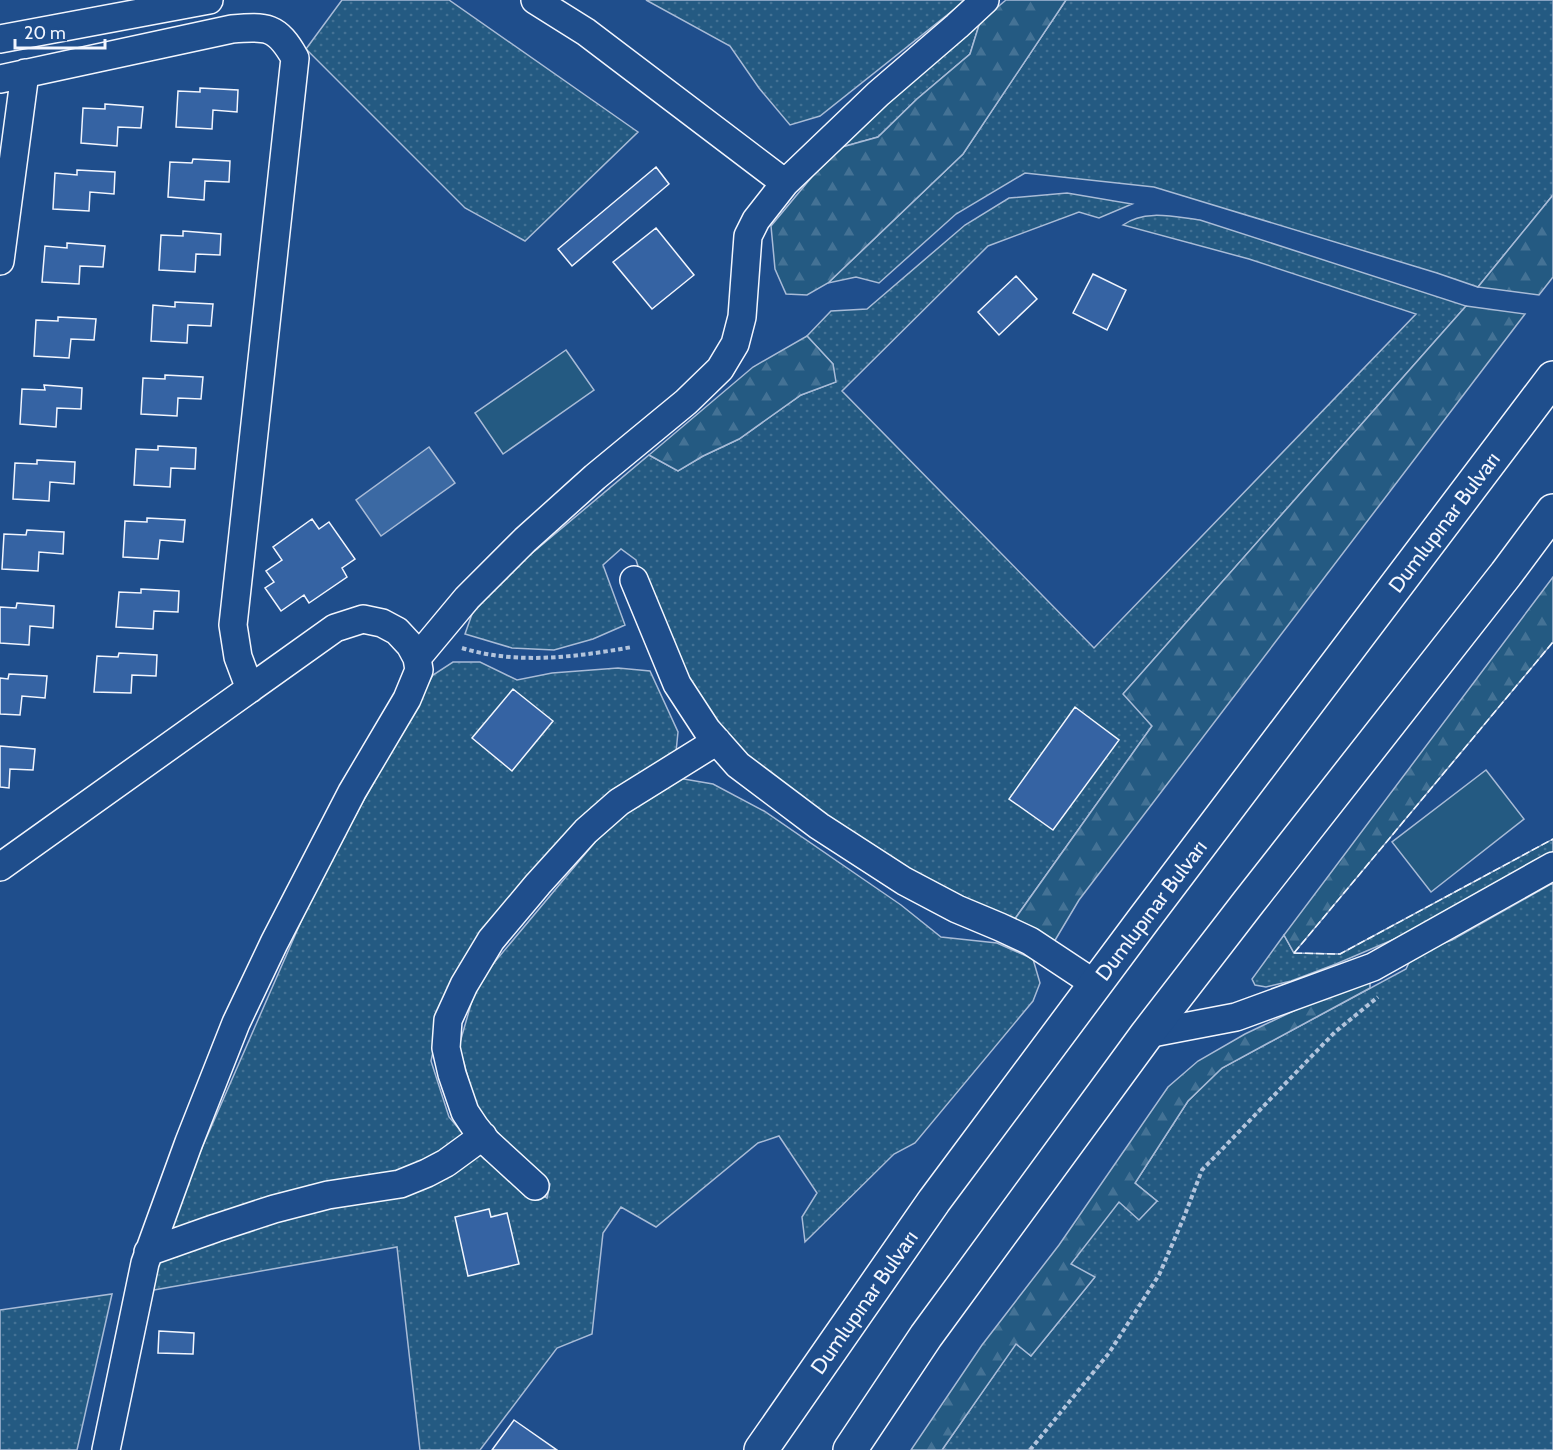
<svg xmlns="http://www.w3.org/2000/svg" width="1553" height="1450" viewBox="0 0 1553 1450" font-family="Cabin,sans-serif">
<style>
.grass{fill:url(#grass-dots);stroke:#a8bbd7;stroke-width:1.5}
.forest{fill:url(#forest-firs);stroke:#a8bbd7;stroke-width:1.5}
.pitch{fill:#245a82;stroke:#a8bbd7;stroke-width:1.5}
.water{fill:#3b69a3;stroke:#a8bbd7;stroke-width:1.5}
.building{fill:#3563a3;stroke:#f2f6ff;stroke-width:1.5}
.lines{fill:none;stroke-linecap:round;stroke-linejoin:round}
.street-casing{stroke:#f2f6ff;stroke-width:30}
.highway-casing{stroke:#f2f6ff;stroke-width:36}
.path{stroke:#b3c4dc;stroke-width:4;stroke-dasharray:4.5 3;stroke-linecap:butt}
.street{stroke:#1f4e8c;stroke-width:27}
.highway{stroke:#1f4e8c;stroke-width:33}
.fence{stroke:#f2f6ff;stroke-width:1.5;stroke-dasharray:8 3;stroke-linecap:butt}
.labels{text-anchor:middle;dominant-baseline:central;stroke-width:4.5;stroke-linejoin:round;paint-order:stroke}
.street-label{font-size:21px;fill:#f2f6ff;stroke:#1f4e8c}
</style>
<defs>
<pattern id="grass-dots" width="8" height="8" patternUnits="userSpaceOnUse" patternTransform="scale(1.5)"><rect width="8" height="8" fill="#245a82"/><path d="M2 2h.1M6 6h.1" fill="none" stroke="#447295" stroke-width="1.8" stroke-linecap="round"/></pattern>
<pattern id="forest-firs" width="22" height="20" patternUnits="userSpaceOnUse" patternTransform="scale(1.5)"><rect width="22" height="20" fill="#245a82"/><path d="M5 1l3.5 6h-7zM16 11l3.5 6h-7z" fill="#447295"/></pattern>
</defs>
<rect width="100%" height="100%" fill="#1f4e8c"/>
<path class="grass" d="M342,0H449L638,132L525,241L465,208L306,49Z
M646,0H966L820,116L790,125L759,88L730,46Z
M1066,0H1553V195L1478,287L1437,273L1154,187L1025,173L956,214L879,283L856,277L828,283L963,154Z
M980,22L970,54L917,99L878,137L835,149Z
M1067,193L1132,204L1099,218L1079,212L988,246L842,391L1094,648L1416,314L1249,259L1123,225C1145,209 1175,217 1200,220L1466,306L1124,693L1152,726L1012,923L888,864L742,758L700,714L654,615L636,560L621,549L603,565L625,625L593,639L554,650L512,648L465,634L472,614L506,575L649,455L678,471L703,456L739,439L801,395L835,382L833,364L807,336L831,311L867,309L965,225L1009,198Z
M453,662H480L517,680L552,673L618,668L650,671L678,732L676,752L609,797L440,1019L431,1061L449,1117L484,1159L547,1198L550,1184L515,1152L477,1109L459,1046L477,983L616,817L678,778L713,784L764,811L901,905L941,937L997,943L1033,959L1040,983L1033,1001L915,1143L894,1154L805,1242L802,1217L817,1193L779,1136L758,1143L656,1227L621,1207L603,1233L592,1334L557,1348L480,1450H420L397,1247L148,1291L177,1205L317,885L433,675Z
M1553,839V854L1397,938L1336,964L1291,981L1266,987L1255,985L1252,979L1284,935L1294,953L1340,954Z
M1553,883V1450H942L1016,1343L1031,1356L1094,1278L1070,1264L1119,1201H1157L1135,1183L1188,1101L1222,1068L1406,969L1412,956L1417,953L1452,940Z
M112,1294L77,1450H0V1310Z"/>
<path class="forest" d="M1006,0H1066L963,154L828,283L807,295L786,294L775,269L771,226L835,149L878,137L917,99L970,54L980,22Z
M1553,195V277L1539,295L1478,287Z
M1466,306L1525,314L1079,900L1054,942L1012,923L1152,726L1123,694Z
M807,336L833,364L836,382L801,395L739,439L703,456L678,471L649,455L753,367Z
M1553,577V642L1294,953L1284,935Z
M1361,979L1370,982V988L1222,1068L1188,1101L1135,1183L1157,1201L1139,1220L1119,1202L1071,1264L1095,1277L1031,1356L1016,1344L942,1450H911L982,1345L1059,1245L1168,1087L1198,1061L1245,1034Z"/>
<path class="pitch" d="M566,350L594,390L503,454L475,413Z
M1486,770L1524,819L1431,892L1392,842Z"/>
<path class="water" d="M429,447L455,483L381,536L356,500Z"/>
<path class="building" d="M200,88L238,90L237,112L213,110L212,129L176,127L178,91L200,92Z
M105,104L143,107L141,128L118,127L117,146L81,143L83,108L105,109Z
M193,159L230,161L229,182L205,181L204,200L168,197L170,162L192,163Z
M656,167L669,184L572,266L558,249Z
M77,170L115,172L114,194L90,192L89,211L53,209L55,173L77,175Z
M656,228L694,275L652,309L613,262Z
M183,231L221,234L220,255L196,254L195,272L159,270L161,235L183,236Z
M67,243L105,246L103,267L80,266L79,284L42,282L45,246L67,248Z
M1093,274L1126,290L1107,330L1073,313Z
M1016,276L1037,299L999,335L978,312Z
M175,302L213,304L211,326L188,325L187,343L151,341L153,305L175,307Z
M58,317L96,319L94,340L71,339L69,358L34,356L36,320L58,321Z
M165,375L203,377L201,399L178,398L177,416L141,414L143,378L165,379Z
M44,385L82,388L81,409L57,408L56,427L20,424L22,389L45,390Z
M158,446L196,448L195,469L171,468L170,487L134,485L136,449L158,450Z
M37,460L75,462L74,484L50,482L49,501L13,499L15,463L37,464Z
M147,518L185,520L183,542L160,540L158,559L123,557L125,521L147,522Z
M312,519L319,529L329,522L355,559L342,568L347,577L309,603L304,595L281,611L265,588L274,582L266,571L282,560L273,547Z
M27,530L64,532L63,554L39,552L38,571L2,569L4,534L26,535Z
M141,589L179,591L178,612L154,611L153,629L116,627L119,592L141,593Z
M17,603L54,606L53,628L30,626L29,645L0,643V607L16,608Z
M119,653L157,655L156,676L132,675L131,693L94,692L97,656L118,657Z
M9,674L47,676L45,698L22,696L20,715L0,714V678L8,679Z
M513,689L553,721L512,771L472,738Z
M1075,707L1119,740L1053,830L1009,799Z
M0,746L35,749L33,770L10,769L9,788L0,787Z
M489,1209L491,1217L507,1213L519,1264L468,1276L455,1217Z
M159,1331L194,1333L193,1354L158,1353Z
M514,1420L557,1450H492Z"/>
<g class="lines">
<g class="street-casing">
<path id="street" d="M535,0L586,32L785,183
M0,39L209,0
M0,79L232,29C267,26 277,26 295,58L233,625L238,657L250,689
M0,261L25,73
M634,580L677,684L707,730L738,765L819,826L904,881L957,909L1000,927L1030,941L1095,984
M417,658L467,598L525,540L595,477L686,402L720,369L735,344L742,317L748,236L756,220L785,183L878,94L957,26L985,0
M0,867L335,628L363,619L382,623L397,631L410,645L417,658L419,670L407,699L352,792L274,943L236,1023L189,1142L145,1263L106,1450
M1147,1034L1236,1017L1373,967L1553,866
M535,1186L487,1142L475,1127L465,1112L452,1074L446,1048L448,1020L464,985L491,940L538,884L586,831L619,802L717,741
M148,1252L216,1228L274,1209L328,1195L400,1184L427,1173L446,1163L483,1136"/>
</g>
<g class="highway-casing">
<path id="highway" d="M761,1450L934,1201L1144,919L1553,378
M850,1450L926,1336L1147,1034L1248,903L1506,574L1553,511"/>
</g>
<path class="path" d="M462,648C517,665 576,657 632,647
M1030,1450L1109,1353L1159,1275L1184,1217L1202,1170L1335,1032L1378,997"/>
<use href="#street" class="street"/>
<use href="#highway" class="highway"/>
<path class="fence" d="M1294,953L1553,642
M1294,953L1340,954L1553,839"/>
</g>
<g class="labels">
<g class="street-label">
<text transform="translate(1444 522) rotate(-53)">Dumlupınar Bulvarı</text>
<text transform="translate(1151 910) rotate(-53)">Dumlupınar Bulvarı</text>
<text transform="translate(864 1302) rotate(-55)">Dumlupınar Bulvarı</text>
</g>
</g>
<path d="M15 39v9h90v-9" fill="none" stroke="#f2f6ff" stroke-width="3"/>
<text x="24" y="39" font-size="18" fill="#f2f6ff" stroke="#1f4e8c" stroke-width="4.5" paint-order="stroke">20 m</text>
</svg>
